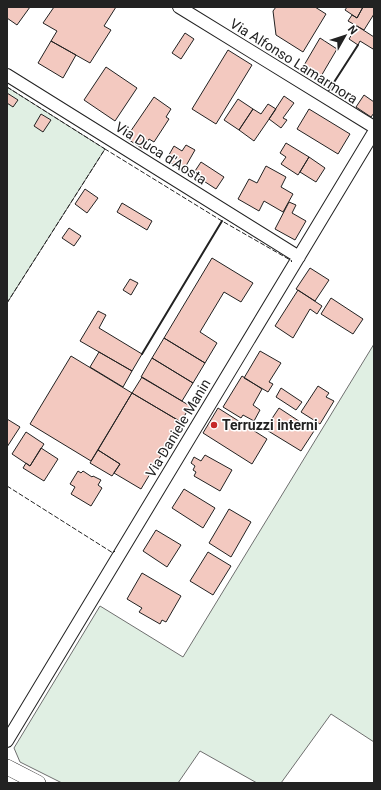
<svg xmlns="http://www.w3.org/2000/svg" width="381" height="790" viewBox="0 0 381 790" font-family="Roboto,sans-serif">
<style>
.green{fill:#e0efe3;stroke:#6f6f6f}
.building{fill:#f3c9c0;stroke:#222}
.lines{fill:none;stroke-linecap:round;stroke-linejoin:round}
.minor-casing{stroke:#222;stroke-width:14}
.tertiary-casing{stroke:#222;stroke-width:16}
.minor{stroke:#fff;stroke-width:12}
.tertiary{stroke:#fff;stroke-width:15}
.fence{stroke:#222;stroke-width:1;stroke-dasharray:5 2;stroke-linecap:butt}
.wall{stroke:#222;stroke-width:2}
.poi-dot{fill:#c62828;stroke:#fff;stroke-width:1.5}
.labels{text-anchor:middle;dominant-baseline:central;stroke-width:3;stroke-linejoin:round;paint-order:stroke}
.street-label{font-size:14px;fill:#222;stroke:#fff}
.poi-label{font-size:14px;font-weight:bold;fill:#222;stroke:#fff;text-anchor:start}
</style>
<rect width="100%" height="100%" fill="#fff"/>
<path class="green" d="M7,87L105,149L7,303Z
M374,344V742L331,714L281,783H257L200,751L178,783H62L20,762L14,748L100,606L183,657Z"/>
<path class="building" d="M7,7H30L17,25L7,18Z
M54,7H116L104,26L111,30L90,63L51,41L57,31L43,23Z
M276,7H315L326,14L303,52L276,35L273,11Z
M347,7H363L357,18L345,10Z
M363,7H374V14L364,30L348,21L352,15L357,18Z
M357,26L374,37V47L373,49L360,41L358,45L349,39Z
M185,33L194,39L181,59L172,53Z
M320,38L337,49L320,78L303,67Z
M51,41L76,55L63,78L38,63Z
M228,50L252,65L216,124L192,109Z
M106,67L137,88L115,121L84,100Z
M7,93L18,100L13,107L7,103Z
M364,95L374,102V113L371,117L356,107Z
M284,96L294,103L283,118L287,120L281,128L269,119Z
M154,97L171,109L166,117L169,119L154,142L149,139L143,149L126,138Z
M238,99L253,109L239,130L224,120Z
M268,104L276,109L254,141L239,130L253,109L261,114Z
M309,109L350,134L338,154L297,129Z
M41,114L51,120L43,132L34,126Z
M286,143L309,157L298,175L281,164L286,157L280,153Z
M186,145L195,150L183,171L166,160L174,146L182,151Z
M309,157L325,168L316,182L300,172Z
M201,162L224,177L216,189L193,174Z
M266,166L286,177L281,187L293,194L283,212L264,201L259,211L238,199L249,179L257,183Z
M85,189L98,198L87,213L75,204Z
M289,202L296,205L292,213L306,221L295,240L275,229Z
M122,203L152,221L147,230L117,212Z
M69,228L81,236L74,246L62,238Z
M212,258L253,283L241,302L224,292L200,332L217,343L205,363L164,338Z
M310,268L329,280L315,301L296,289Z
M130,279L138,283L131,295L123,290Z
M298,290L322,306L317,314L310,309L293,338L275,326Z
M331,298L363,319L353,334L321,314Z
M98,311L106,315L99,328L142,354L132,371L80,341Z
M164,338L205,363L193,383L152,358Z
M260,351L281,363L269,382L273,384L268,392L244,378Z
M99,352L132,371L123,387L90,367Z
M71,356L132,393L91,461L30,424Z
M152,358L193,383L182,401L141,377Z
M242,376L262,389L253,405L260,410L254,421L243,415L241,418L223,407Z
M142,377L190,406L181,422L132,393Z
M318,386L329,393L326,397L334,401L320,424L301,412Z
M281,388L302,402L296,410L276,397Z
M132,393L181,422L141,489L114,473L120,464L98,450Z
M218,408L267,439L252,464L203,433Z
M279,408L314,431L301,451L265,429Z
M7,419L20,427L7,447Z
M26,432L44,444L30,466L12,454Z
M41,448L58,459L44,481L23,468L26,463L30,466Z
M98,450L120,464L112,476L90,463Z
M205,455L232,470L220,491L194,476L196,472L193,470L195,466L191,463L194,457L201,461Z
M78,471L81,473L83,471L92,477L93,476L101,480L98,485L102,488L91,506L71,494L75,487L70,484Z
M184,489L215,508L203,528L172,508Z
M229,509L251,522L231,557L209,543Z
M156,530L181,545L167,567L143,551Z
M208,552L231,566L213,595L190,581Z
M142,573L181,596L166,622L162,620L160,624L139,612L142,608L127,599Z"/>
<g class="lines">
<g class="minor-casing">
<path id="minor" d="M179,7L374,127
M7,75L299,257
M7,741L374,132"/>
</g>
<g class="tertiary-casing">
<path id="tertiary" d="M7,767L38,783"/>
</g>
<use href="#minor" class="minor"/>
<use href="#tertiary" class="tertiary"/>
<path class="fence" d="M7,87L105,149
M7,303L105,149L222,221L292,261L291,262
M7,486L113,553L115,551"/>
<path class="wall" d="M329,90L358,45
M142,354L222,221"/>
</g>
<circle class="poi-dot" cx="214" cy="425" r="4"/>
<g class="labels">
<g class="street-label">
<text transform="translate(294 61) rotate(32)">Via Alfonso Lamarmora</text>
<text transform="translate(161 153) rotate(32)">Via Duca d'Aosta</text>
<text transform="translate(178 428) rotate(-59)">Via Daniele Manin</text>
</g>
<g class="poi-label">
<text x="222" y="425">Terruzzi interni</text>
</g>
</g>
<rect width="381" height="790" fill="none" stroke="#222222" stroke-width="16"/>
<g transform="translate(345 36) rotate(51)" stroke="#ffffff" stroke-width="3" paint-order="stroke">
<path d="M0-3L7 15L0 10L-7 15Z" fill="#222222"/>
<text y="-6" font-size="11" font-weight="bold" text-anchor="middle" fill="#222222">N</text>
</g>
</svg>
